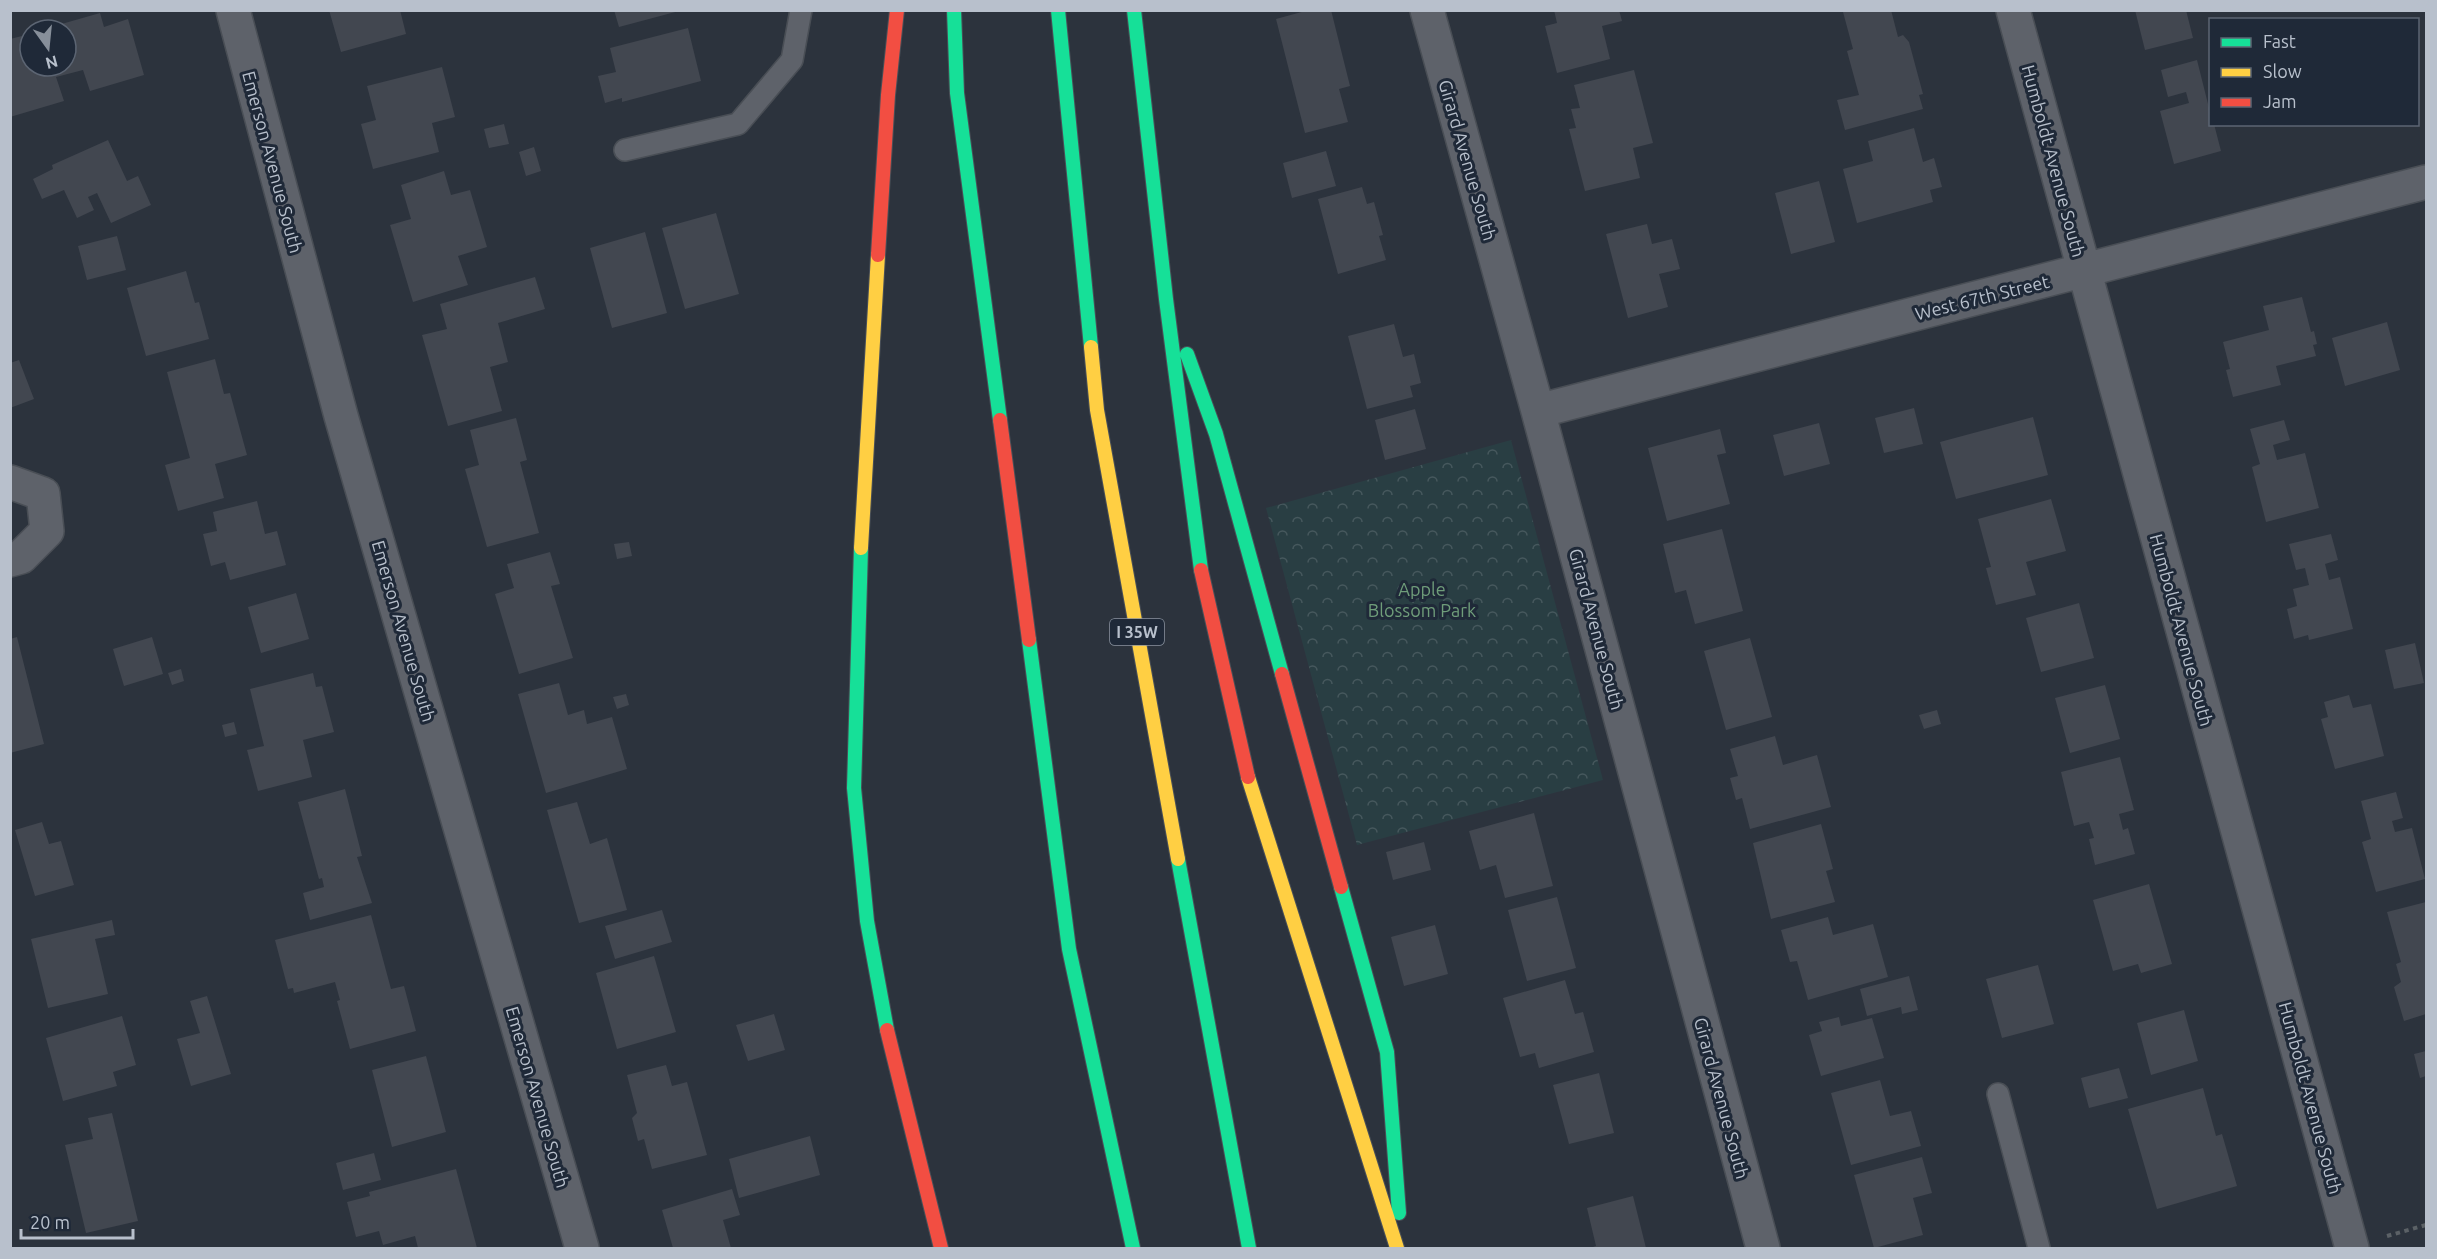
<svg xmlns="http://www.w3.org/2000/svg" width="2437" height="1259" viewBox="0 0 2437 1259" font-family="Ubuntu,sans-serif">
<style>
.park{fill:url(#park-crowns)}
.building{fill:#424750}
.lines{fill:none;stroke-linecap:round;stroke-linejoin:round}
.lane-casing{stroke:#494e55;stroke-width:24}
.street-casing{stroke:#494e55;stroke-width:36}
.fast-casing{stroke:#4a5058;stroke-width:16}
.slow-casing{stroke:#4a5058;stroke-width:16}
.jam-casing{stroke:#4a5058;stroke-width:16}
.path{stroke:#5b6166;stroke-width:4;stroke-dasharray:4.5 4.5;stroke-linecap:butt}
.lane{stroke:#5e626a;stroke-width:21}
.street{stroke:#5e626a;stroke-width:33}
.fast{stroke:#16e098;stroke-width:14}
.slow{stroke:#ffcf43;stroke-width:14}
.jam{stroke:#f24e42;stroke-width:14}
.labels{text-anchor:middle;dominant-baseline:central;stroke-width:6;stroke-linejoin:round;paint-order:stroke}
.shield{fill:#1f2938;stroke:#8a93a0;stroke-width:1.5}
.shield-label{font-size:16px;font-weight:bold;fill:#b8c0cc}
.street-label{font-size:18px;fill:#b8c0cc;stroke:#1f2938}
.park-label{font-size:18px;fill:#6f9d7a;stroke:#1f2938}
</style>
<defs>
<pattern id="park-crowns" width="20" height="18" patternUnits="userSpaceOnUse" patternTransform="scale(1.5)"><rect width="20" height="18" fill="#293e43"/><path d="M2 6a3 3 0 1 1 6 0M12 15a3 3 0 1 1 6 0" fill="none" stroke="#46585d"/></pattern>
</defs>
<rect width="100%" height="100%" fill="#2c333d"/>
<path class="park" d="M1511,440L1603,780L1357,845L1266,508Z"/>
<path class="building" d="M329,10H400L406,34L341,52Z
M614,10H679V11L619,27Z
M1309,10H1331L1350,86L1339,89L1348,122L1305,133L1276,19Z
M1554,10H1619L1622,21L1602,26L1610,59L1557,73L1545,26L1557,23Z
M1850,10H1891L1898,37L1903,35L1909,42L1923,94L1919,95L1923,109L1845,130L1837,100L1859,95L1847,51L1853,49L1843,12Z
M2135,10H2186L2193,38L2145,50Z
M100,13L104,27L128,19L144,75L90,91L83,70L56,77L64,101L10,117V39L30,34V66H66V30L44,29Z
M688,28L701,81L622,102V98L605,103L598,76L616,72L610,48Z
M2197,60L2210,112V124H2214L2221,151L2174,164L2160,111L2189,103L2186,92L2168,97L2161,70Z
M442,67L455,117L432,123L439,152L373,169L361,124L376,120L367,86Z
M1634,70L1653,143L1633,148L1640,178L1585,191L1569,129L1576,128L1571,109L1580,108L1574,85Z
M504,124L509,144L489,148L484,129Z
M1914,128L1923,162L1934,158L1942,187L1930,190L1933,202L1857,223L1843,169L1873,161L1868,141Z
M108,140L127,181L138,176L151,205L111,223L97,193L88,197L94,210L77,218L64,190L42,199L33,179L53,169L52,165Z
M534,147L541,171L526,176L519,152Z
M1326,151L1336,186L1292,198L1283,163Z
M444,171L451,195L470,190L487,247L458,256L468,285L413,302L390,225L411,219L401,185Z
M1819,181L1835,242L1791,254L1775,193Z
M1362,187L1367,204L1374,202L1383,235L1379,236L1386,260L1338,274L1318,199Z
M716,213L739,294L685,309L662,228Z
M1647,224L1652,244L1672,239L1680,269L1659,274L1668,307L1628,318L1606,234Z
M645,232L667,313L612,328L590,248Z
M117,236L126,270L87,280L78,246Z
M186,271L195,303L199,302L209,339L146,356L127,288Z
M535,277L545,309L498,323L508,362L490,367L502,411L448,426L422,335L447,329L440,304Z
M2302,297L2311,332L2314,331L2317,344L2313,345L2316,356L2276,366L2281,385L2233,397L2226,370L2230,369L2223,342L2269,330L2263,306Z
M2387,322L2400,370L2345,386L2332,338Z
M1394,324L1403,357L1414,354L1421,383L1410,386L1413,397L1367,409L1348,336Z
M215,359L224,394L230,393L247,455L215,464L224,498L178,511L165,465L190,458L167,372Z
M19,360L34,399L10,408V363Z
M1914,408L1923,444L1884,453L1875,418Z
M1415,409L1426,449L1385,460L1375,420Z
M2033,417L2048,475L1956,499L1940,442Z
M516,418L527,460L520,462L539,533L487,547L465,469L479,465L470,430Z
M2284,420L2290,440L2273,445L2277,460L2305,453L2319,508L2266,522L2252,467L2260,464L2250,429Z
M1819,423L1830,464L1784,476L1773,435Z
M1720,429L1726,453L1717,455L1730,504L1667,521L1648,448Z
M2051,499L2066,551L2026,562L2036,595L1996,605L1986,568L1991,567L1978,519Z
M257,501L265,534L277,531L286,565L230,580L225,562L211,566L203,534L217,531L213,512Z
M1722,529L1743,611L1695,624L1686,590L1675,593L1663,544Z
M2331,534L2338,560L2325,564L2329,580L2340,577L2353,629L2309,640L2308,635L2294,639L2287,609L2297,606L2293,589L2309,585L2305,568L2296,570L2289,544Z
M629,542L632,556L617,559L614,544Z
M550,552L560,584L551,586L573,658L519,674L495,594L514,588L507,564Z
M296,593L309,639L261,653L248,607Z
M2079,603L2094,658L2041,672L2026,618Z
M17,637L44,744L10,753V639Z
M152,637L163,674L124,686L113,649Z
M1750,638L1772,717L1726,730L1704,651Z
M2415,643L2424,683L2394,689L2385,650Z
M181,669L184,681L172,685L168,673Z
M313,673L316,687L322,686L334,732L303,740L312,777L258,791L247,750L264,746L250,689Z
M559,683L568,715L584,710L587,724L612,717L627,769L546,793L518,694Z
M2105,685L2120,739L2070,753L2055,698Z
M626,694L629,705L617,709L613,697Z
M2349,695L2353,708L2371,704L2384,756L2335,769L2321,719L2328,717L2324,702Z
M1937,710L1941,724L1924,729L1919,715Z
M234,722L237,734L225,737L222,725Z
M1775,736L1783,765L1817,755L1831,807L1750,829L1742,798L1736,800L1730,778L1738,776L1730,749Z
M2120,757L2134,810L2119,814L2123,830L2128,828L2135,854L2095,865L2089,839L2094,838L2089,822L2074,826L2061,772Z
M345,789L362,856L357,857L372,903L310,920L303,893L324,887L322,878L319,879L298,802Z
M2396,792L2403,818L2392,821L2395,832L2412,828L2425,879L2376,892L2362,842L2371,839L2361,801Z
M577,802L590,844L607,838L627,910L579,923L547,810Z
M1534,813L1553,886L1505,898L1496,865L1480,870L1469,831Z
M42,822L49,844L61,841L74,885L35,896L15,830Z
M1821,824L1833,869L1826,871L1835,902L1771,919L1753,843Z
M1424,842L1431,870L1393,880L1386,852Z
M2149,884L2172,964L2141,973L2138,964L2113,971L2093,900Z
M1557,897L1576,968L1527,981L1508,910Z
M2426,902V1014L2404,1021L2394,987L2401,982L2396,964L2401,962L2387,912Z
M662,910L672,942L615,959L605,926Z
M371,915L391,989L404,986L416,1031L350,1049L337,1001L340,1000L335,982L294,993L293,988L288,989L275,940Z
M1828,917L1833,935L1873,924L1888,977L1808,1000L1797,961L1790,962L1781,930Z
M112,920L115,935L95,939L108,994L48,1008L31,939Z
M1435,925L1448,974L1404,986L1391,937Z
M654,956L676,1032L617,1049L596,973Z
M2038,965L2054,1024L2002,1038L1986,979Z
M1909,976L1918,1010L1902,1014L1901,1007L1867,1016L1860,989Z
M1565,980L1575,1014L1583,1012L1594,1052L1539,1068L1535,1053L1520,1057L1503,998Z
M207,996L231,1074L191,1086L177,1039L200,1033L190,1001Z
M2184,1010L2198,1061L2151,1075L2137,1023Z
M774,1014L785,1050L748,1061L736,1025Z
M122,1016L136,1065L113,1072L117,1086L63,1101L46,1038Z
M1839,1017L1841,1026L1872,1018L1884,1058L1821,1076L1809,1035L1822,1031L1819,1022Z
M2426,1051V1076L2420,1078L2414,1054Z
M426,1056L446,1132L392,1147L372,1070Z
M666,1065L672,1086L687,1082L707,1155L652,1169L644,1139L638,1141L632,1118L637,1113L627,1075Z
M2119,1068L2128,1098L2089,1108L2081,1078Z
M1599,1073L1614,1133L1569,1144L1553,1085Z
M1880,1080L1890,1116L1911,1111L1921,1146L1851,1165L1831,1093Z
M2203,1088L2216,1136L2222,1134L2237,1186L2157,1209L2128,1109Z
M112,1113L138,1221L86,1233L65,1145L93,1139L88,1118Z
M810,1136L820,1175L739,1198L729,1159Z
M374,1153L381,1180L343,1190L336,1163Z
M1922,1157L1932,1193L1913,1198L1923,1235L1874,1248L1854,1175Z
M456,1169L477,1248H418L415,1236L383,1245L379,1231L356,1237L347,1202L370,1196L369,1192Z
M732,1189L740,1215L723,1220L731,1248H673L662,1210Z
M1633,1196L1646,1248H1590L1596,1246L1587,1208Z"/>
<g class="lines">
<g class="lane-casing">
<path id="lane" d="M625,150L738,124L792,60L801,10
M1998,1094L2039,1248"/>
</g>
<g class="street-casing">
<path id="street" d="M233,10L341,416L582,1248
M1427,10L1538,411L1763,1248
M2013,10L2352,1248
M1538,411L2426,182
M10,482L43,494L47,531L21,557L10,560"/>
</g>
<g class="fast-casing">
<path id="fast" d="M954,10L957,93L1000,420
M1058,10L1091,347
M1134,10L1166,299L1201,570
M1187,354L1216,434L1282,674
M861,548L854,788L867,921L887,1030
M1029,640L1069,949L1133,1248
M1178,859L1249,1248
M1341,887L1387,1052L1399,1213"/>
</g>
<g class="slow-casing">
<path id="slow" d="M1091,347L1097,410L1178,859
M861,548L878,255
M1248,777L1397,1248"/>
</g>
<g class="jam-casing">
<path id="jam" d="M878,255L888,95L897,10
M1000,420L1029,640
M1201,570L1248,777
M1282,674L1341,887
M887,1030L941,1248"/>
</g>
<path class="path" d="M2387,1236L2426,1225"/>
<use href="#lane" class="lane"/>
<use href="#street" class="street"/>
<use href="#fast" class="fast"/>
<use href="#slow" class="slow"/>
<use href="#jam" class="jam"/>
</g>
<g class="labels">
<rect class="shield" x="1110" y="619" width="54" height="26" rx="4.5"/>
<g class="shield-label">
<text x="1137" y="632">I 35W</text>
</g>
<g class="street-label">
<text transform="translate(1468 160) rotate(74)">Girard Avenue South</text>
<text transform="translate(2054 161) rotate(75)">Humboldt Avenue South</text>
<text transform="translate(273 162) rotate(75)">Emerson Avenue South</text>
<text transform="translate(1982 297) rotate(-14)">West 67th Street</text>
<text transform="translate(1597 629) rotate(75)">Girard Avenue South</text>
<text transform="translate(2182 630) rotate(75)">Humboldt Avenue South</text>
<text transform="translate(404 631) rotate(74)">Emerson Avenue South</text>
<text transform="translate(538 1097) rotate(74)">Emerson Avenue South</text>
<text transform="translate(1722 1098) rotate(75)">Girard Avenue South</text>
<text transform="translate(2311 1098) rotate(75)">Humboldt Avenue South</text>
</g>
<g class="park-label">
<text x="1422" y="589">Apple<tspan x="1422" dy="21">Blossom Park</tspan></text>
</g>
</g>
<rect width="2437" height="1259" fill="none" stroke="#b8c0cc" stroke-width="24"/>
<rect x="2209" y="18" width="210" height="108" fill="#1f2938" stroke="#5c6573" stroke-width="1.5"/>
<rect x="2221" y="38" width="30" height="9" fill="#16e098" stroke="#5c6573" stroke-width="1.5"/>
<text x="2263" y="48" font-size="18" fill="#b8c0cc">Fast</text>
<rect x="2221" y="68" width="30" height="9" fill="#ffcf43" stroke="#5c6573" stroke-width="1.5"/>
<text x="2263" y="78" font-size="18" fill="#b8c0cc">Slow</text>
<rect x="2221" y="98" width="30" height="9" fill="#f24e42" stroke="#5c6573" stroke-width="1.5"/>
<text x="2263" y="108" font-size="18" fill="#b8c0cc">Jam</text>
<g transform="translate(48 48) rotate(165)"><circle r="28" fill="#1f2938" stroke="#5c6573" stroke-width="1.5"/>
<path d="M0-4.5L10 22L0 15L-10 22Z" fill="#878f9a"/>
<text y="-9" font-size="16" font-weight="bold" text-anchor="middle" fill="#b8c0cc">N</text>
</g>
<path d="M21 1229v9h112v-9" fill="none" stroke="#b8c0cc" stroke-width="3"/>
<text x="30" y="1229" font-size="18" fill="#b8c0cc" stroke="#1f2938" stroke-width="4.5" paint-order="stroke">20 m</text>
</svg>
